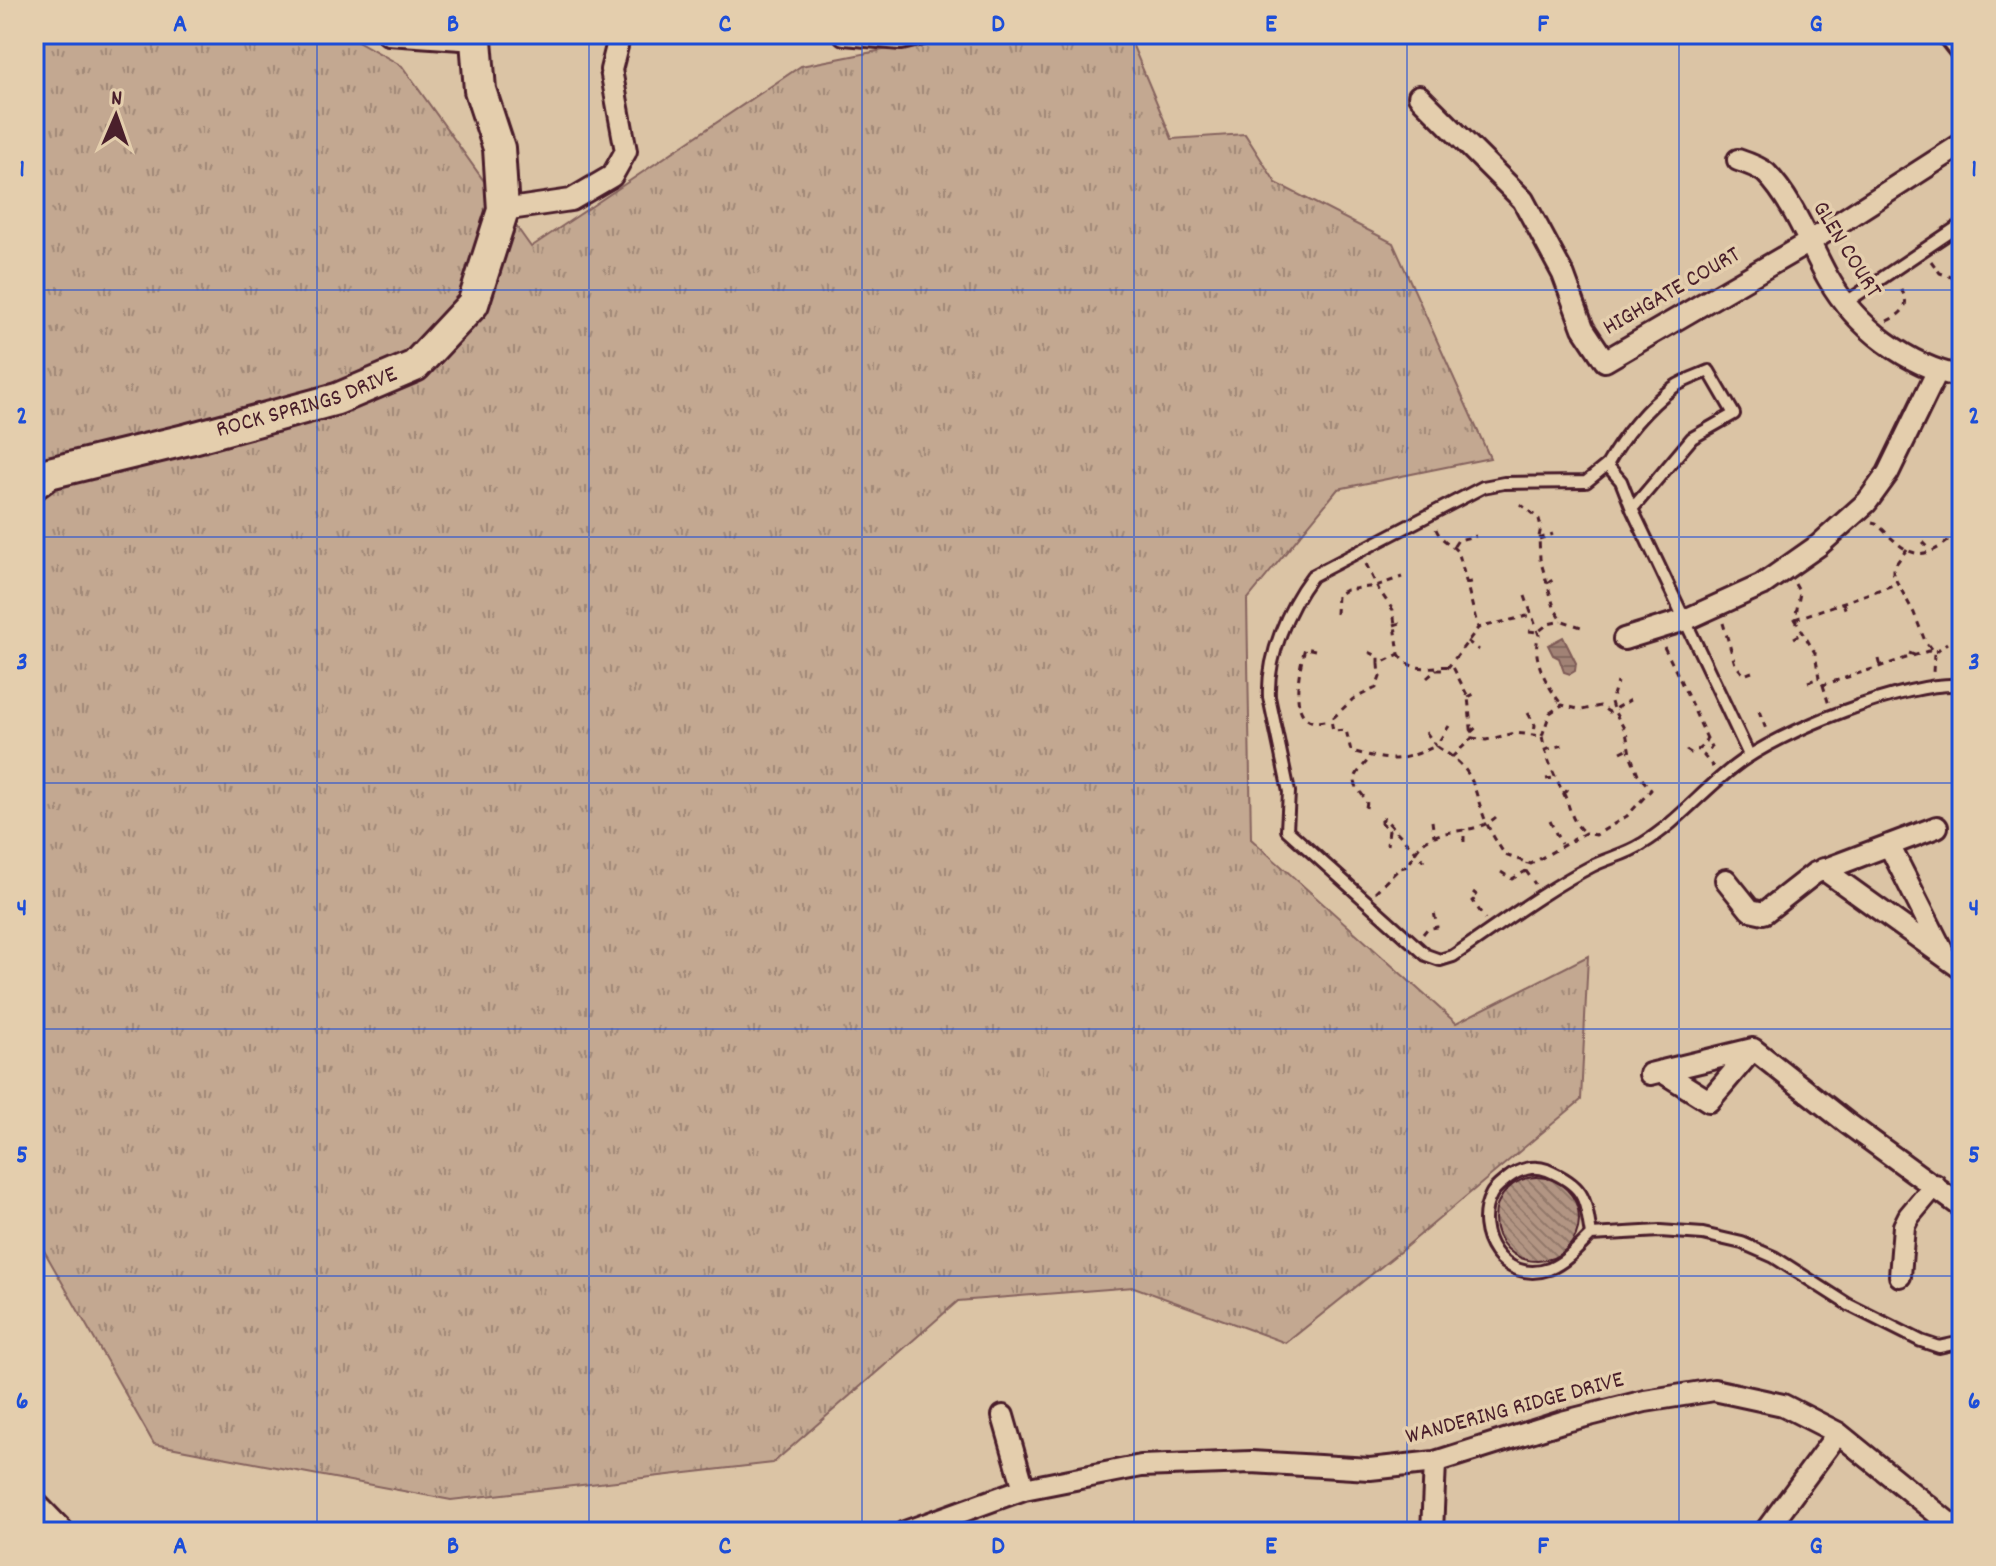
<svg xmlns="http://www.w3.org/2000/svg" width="1996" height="1566" viewBox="0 0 1996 1566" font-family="Dekko,sans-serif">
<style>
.grass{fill:url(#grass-tufts);stroke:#86645e;stroke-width:2}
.water{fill:url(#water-rules);stroke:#7e5a57;stroke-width:2}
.building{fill:url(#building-back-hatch);stroke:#4a1f2b;stroke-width:2}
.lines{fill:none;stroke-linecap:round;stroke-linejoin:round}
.lane-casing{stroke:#4a1f2b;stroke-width:16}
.street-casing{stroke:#4a1f2b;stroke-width:26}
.secondary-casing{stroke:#4a1f2b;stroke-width:36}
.path{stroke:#4a1f2b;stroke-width:3;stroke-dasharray:6 6;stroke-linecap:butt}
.lane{stroke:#e4cead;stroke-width:10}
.street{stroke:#e4cead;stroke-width:20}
.secondary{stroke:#e4cead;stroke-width:30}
.grid{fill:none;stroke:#1d4ed8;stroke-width:2;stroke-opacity:0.55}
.labels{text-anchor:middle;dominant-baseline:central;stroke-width:7;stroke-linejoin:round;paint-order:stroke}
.street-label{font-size:24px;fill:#4a1f2b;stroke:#e4cead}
.neatline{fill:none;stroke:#1d4ed8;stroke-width:3}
.grid-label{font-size:26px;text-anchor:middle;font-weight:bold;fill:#1d4ed8}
</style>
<defs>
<pattern id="grass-tufts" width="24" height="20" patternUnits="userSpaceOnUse" patternTransform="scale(2)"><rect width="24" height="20" fill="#c3a891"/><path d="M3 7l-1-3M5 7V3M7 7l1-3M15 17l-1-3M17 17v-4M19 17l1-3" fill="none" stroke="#a08877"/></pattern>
<pattern id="water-rules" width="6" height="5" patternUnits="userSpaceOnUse" patternTransform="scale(2)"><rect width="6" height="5" fill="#a18275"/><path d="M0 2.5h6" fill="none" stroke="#856a60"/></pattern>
<pattern id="building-back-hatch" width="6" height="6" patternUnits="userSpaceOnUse" patternTransform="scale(2)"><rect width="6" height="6" fill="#b29583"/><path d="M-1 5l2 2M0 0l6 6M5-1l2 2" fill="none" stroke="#93796b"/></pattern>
</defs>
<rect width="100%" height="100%" fill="#dbc4a5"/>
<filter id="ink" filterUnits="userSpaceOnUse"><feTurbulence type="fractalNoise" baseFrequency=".0125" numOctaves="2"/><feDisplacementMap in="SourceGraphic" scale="16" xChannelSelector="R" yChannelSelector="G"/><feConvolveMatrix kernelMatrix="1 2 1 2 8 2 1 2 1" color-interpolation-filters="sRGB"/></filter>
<g filter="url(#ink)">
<path class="grass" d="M34,34H345L402,66L531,247L801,66L965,34H1128L1172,139L1245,134L1276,183L1393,243L1490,458L1338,489L1247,600L1251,839L1456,1023L1588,956L1581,1100L1402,1250L1286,1343L1134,1287L958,1301L773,1463L451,1500L154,1444L34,1233Z"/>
<path class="water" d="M1563,637L1576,663L1575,671L1570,674L1564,672L1559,658L1553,655L1548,645Z"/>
<path class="building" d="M1495 1219a42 42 0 1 1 84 0a42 42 0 1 1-84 0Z"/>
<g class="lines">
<g class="lane-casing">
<path id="lane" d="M1845,303L1962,224
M1607,465C1623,436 1647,407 1674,387C1684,380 1697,376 1709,371L1734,414L1692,438L1632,509
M1749,755L1632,509L1621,481L1607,465L1586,482L1504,483L1483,487L1312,576C1288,608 1267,656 1269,697L1289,792L1287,830L1426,955L1440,960L1453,956C1499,925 1544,891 1592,866C1608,858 1627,854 1642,844C1677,823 1703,790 1735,766C1780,731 1906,681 1962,685
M1591,1235C1585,1198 1585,1186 1547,1170C1534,1165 1519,1169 1508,1178C1502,1183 1494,1188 1491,1195C1471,1233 1504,1285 1549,1269C1566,1262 1578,1248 1591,1235L1660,1231L1703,1234L1742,1243L1774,1257L1849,1305L1921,1341L1939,1347L1962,1342"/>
</g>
<g class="street-casing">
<path id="street" d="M388,34L476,40
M844,34L901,39L922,34
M1947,34L1962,53
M1419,96L1523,200L1563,274L1583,328L1605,361L1811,241L1962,144
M1738,160C1747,163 1759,167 1766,173C1793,200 1810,246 1828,278C1856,327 1907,366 1962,377
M503,210L571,200L612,176L626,151L611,70L620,34
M1624,639L1685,620L1762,585L1819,545L1867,502L1888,473L1937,372
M1889,845L1942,950
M1823,869L1962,969
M1726,880L1750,910L1764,913L1815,873L1937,827
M1661,1071L1709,1101L1753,1049
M1650,1074L1753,1049L1847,1123L1962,1207
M1900,1276L1904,1226L1909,1216L1935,1185
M1003,1416L1024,1489
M34,1501L64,1532
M905,1532L1024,1489L1141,1466L1251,1462L1370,1469L1435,1462L1562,1422L1645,1401L1714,1390L1783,1405L1838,1433L1960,1532
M1432,1532L1435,1462
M1765,1532L1838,1433"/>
</g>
<g class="secondary-casing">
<g id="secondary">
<path id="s1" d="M34,484L49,473L189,439L337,399L415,366L473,304L503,210L499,148L480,90L476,40L478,34"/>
</g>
</g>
<path class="path" d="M1931,261L1940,273L1954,278V284
M1887,321C1907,312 1911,302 1898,285
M1962,423V428
M1957,453L1962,447
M1520,504L1539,519L1541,527L1539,537L1540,559L1554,607L1563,621L1584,628
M1872,522L1876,523C1886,532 1899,548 1912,552C1930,559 1953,539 1962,526
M1436,529C1441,542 1452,543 1459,554L1478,628
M1539,539L1553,534
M1923,542L1931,550
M1454,546L1458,540L1476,536
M1907,549L1893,568V575L1914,613L1925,641L1934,653L1933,673
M1958,556L1962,555
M1366,564L1379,590L1393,610L1399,654L1379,664L1380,677L1376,688L1353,699L1331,720L1333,731L1346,730L1351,751C1392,761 1395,764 1436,746C1478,772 1470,782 1486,822C1491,833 1498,844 1505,855L1531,864L1585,833L1596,835L1627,816L1651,790L1638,774L1630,754L1626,732L1613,709L1611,702L1617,682
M1466,583L1475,581
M1547,583L1557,578
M1795,584L1800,593L1795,619L1815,653L1819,678L1823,685L1928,651L1934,653L1947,643
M1525,596L1539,635C1530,658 1548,687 1562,705
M1843,603L1846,611
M1336,614L1337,595L1346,590L1376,586L1402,577
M1795,619L1896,584
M1723,623L1735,664L1744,675L1752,672
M1394,625L1403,622
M1529,631L1538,632L1548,624L1562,621
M1794,638L1803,633
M1467,641L1479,650
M1664,647C1681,680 1695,713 1711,747L1704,756L1713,767
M1315,650L1305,648C1300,665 1289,713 1311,721C1316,723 1324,721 1330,720
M1369,652L1379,657V664
M1909,653L1917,656
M1399,654C1413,676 1431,664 1453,667L1468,697L1472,738L1452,757
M1879,659L1881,667
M1427,678L1436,670H1446L1478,628L1531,615
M1808,682L1819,678
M1823,685L1829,705
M1468,697L1476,693
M1759,711L1767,732
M1528,713L1535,725L1534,734
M1426,732L1436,746L1449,726
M1471,732L1479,725
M1542,736L1550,713L1562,705L1582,710L1600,706L1609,712L1630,700
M1472,738L1486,740L1515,733L1542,736C1546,757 1553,774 1563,792C1571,808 1570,821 1585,833
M1545,750L1563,745
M1686,750L1691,753C1700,749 1704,746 1707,737
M1621,752L1629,748
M1546,779L1554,778
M1563,793L1573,787
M1366,808L1367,801C1350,779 1351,780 1370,758
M1432,821L1434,836
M1550,821L1561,844
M1380,822L1384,818L1424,861
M1380,822L1389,830L1387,845
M1464,842V829
M1526,871L1535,884
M1501,872L1512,879L1526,871L1527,863
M1375,892L1400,868L1409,866C1425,817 1468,842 1496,817
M1473,892L1479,897L1473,901L1485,919
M1423,934L1427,929L1437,927L1434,912"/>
<use href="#lane" class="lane"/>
<use href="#street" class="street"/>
<use href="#secondary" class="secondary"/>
</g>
</g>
<path class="grid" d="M317,34V1532M589,34V1532M862,34V1532M1134,34V1532M1407,34V1532M1679,34V1532M34,290H1962M34,537H1962M34,783H1962M34,1029H1962M34,1276H1962"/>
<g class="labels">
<g class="street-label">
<text transform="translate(1846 250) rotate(58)">GLEN COURT</text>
<text transform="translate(1672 292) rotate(-30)">HIGHGATE COURT</text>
<text stroke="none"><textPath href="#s1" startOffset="286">ROCK SPRINGS DRIVE</textPath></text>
<text transform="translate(1515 1409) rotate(-15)">WANDERING RIDGE DRIVE</text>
</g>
</g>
<rect width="1996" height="1566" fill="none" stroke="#e4cead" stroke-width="88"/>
<g transform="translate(116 116) rotate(2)" stroke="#e4cead" stroke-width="6" paint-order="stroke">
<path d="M0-6L14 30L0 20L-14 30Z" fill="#4a1f2b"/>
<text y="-12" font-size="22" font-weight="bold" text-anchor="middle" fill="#4a1f2b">N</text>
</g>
<rect x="44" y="44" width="1908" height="1478" class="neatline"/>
<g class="grid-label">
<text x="180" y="31">A</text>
<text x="453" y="31">B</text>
<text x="725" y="31">C</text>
<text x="998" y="31">D</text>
<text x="1271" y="31">E</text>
<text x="1543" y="31">F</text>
<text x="1816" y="31">G</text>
<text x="22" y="176">1</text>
<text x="1974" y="176">1</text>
<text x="22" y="423">2</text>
<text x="1974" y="423">2</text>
<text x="22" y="669">3</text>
<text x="1974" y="669">3</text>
<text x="22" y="915">4</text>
<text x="1974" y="915">4</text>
<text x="22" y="1162">5</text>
<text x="1974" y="1162">5</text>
<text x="22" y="1408">6</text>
<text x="1974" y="1408">6</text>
<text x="180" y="1553">A</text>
<text x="453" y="1553">B</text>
<text x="725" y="1553">C</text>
<text x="998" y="1553">D</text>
<text x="1271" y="1553">E</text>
<text x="1543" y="1553">F</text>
<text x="1816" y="1553">G</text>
</g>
</svg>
